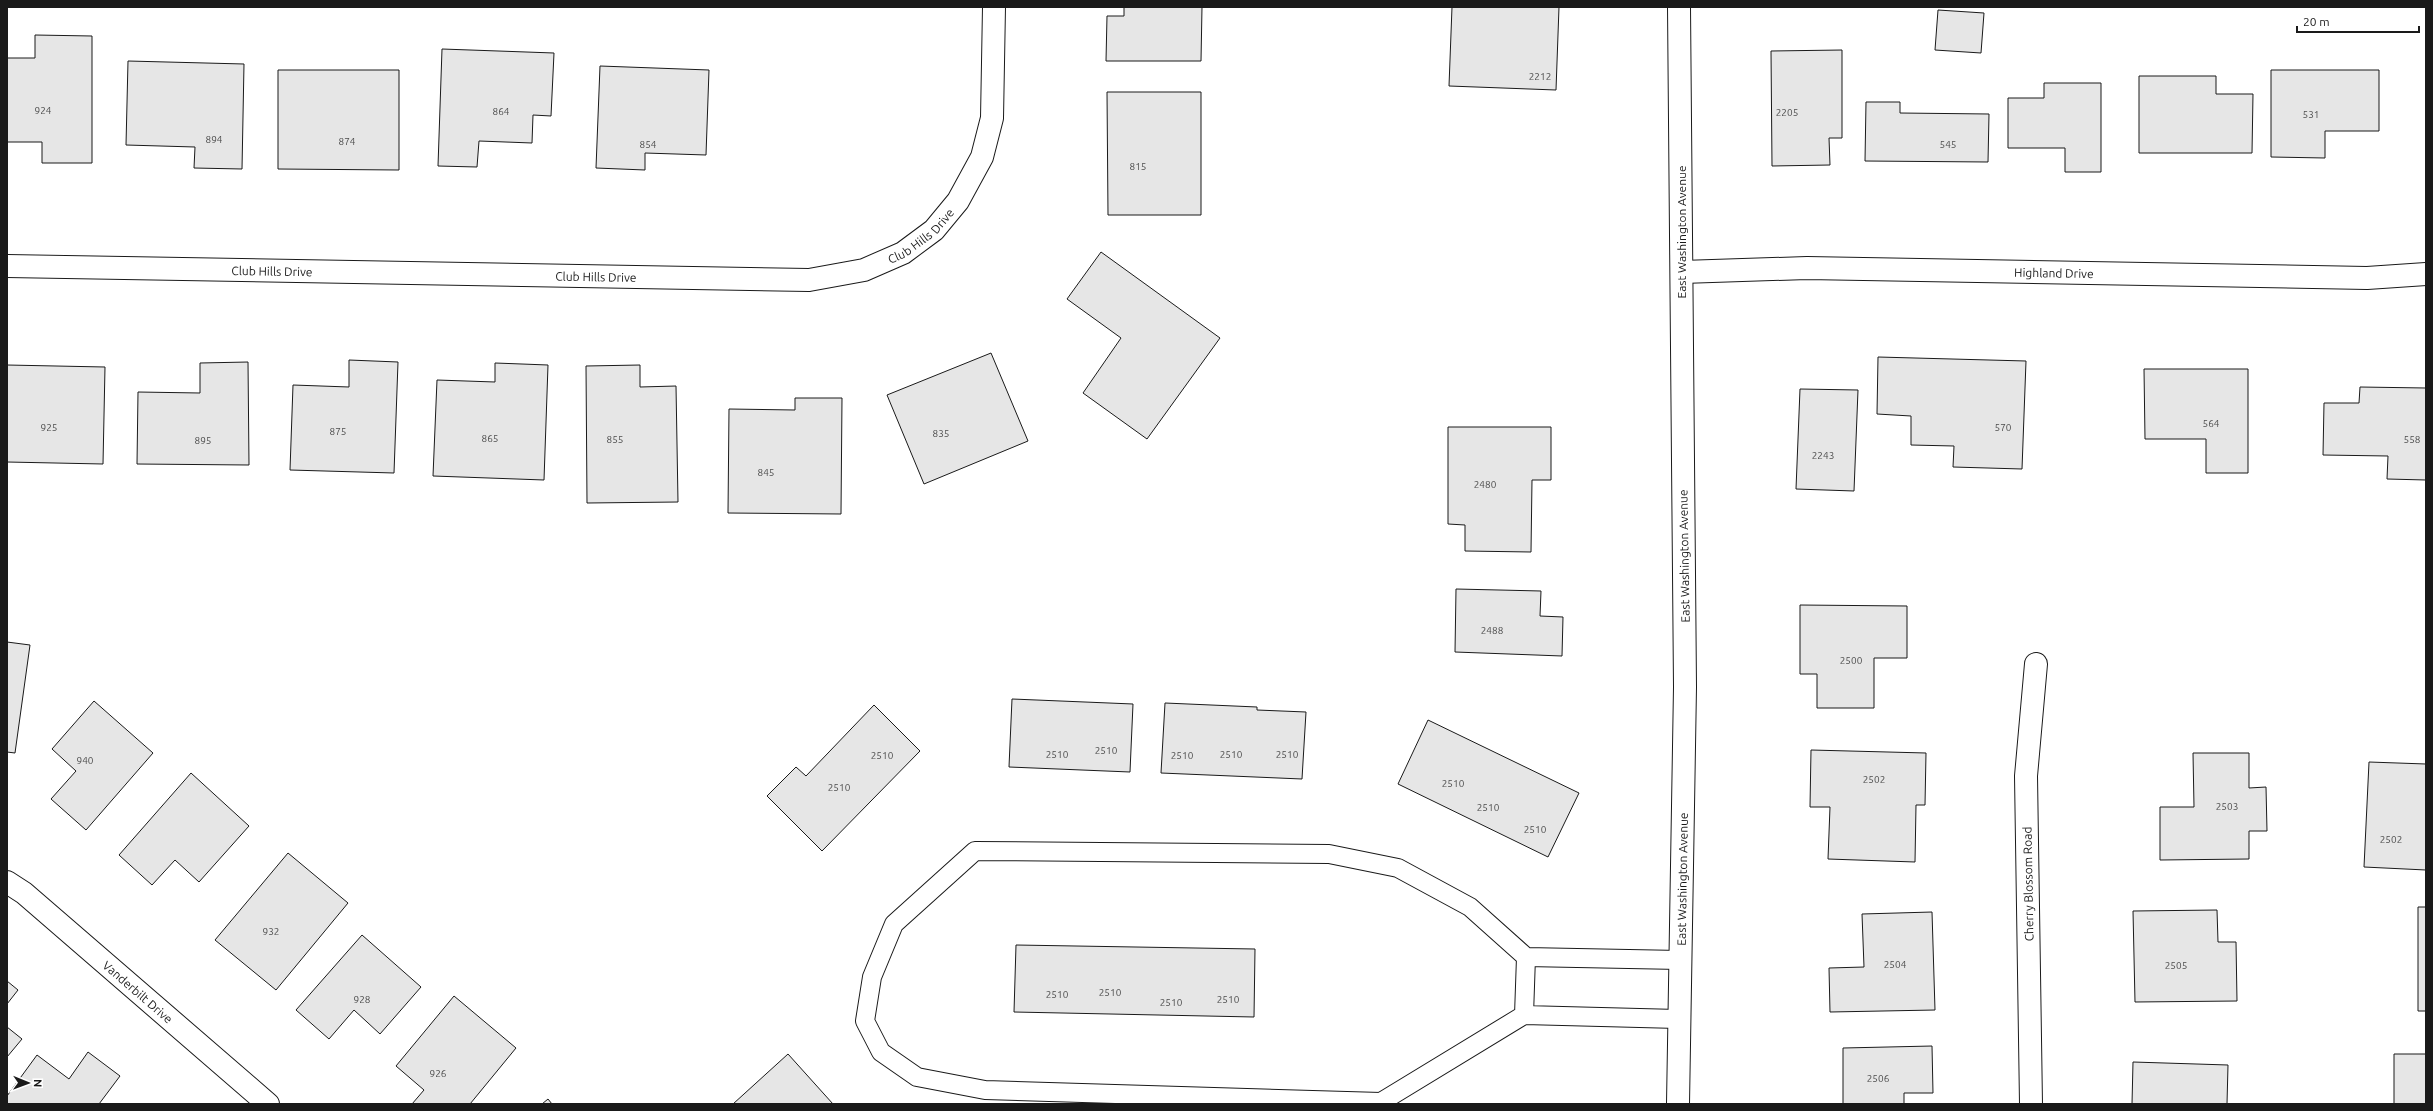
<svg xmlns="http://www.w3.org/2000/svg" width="2433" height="1111" viewBox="0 0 2433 1111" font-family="Ubuntu,sans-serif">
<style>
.building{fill:#e6e6e6;stroke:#1a1a1a}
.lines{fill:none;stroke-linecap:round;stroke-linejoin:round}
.service-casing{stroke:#1a1a1a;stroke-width:20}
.minor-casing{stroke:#1a1a1a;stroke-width:24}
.tertiary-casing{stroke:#1a1a1a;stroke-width:24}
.service{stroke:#fff;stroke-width:18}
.minor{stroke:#fff;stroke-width:22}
.tertiary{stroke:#fff;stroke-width:22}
.labels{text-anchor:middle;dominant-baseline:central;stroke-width:3;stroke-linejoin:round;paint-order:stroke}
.number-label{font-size:10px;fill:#4d4d4d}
.street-label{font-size:12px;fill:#1a1a1a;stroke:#fff}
</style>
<rect width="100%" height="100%" fill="#fff"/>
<path class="building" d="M1124,7H1202L1201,61H1106L1107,16H1124Z
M1452,7H1559L1556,90L1449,86Z
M1938,10L1984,13L1981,53L1935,50Z
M35,35L92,36V163H42V142H7V58H35Z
M442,49L554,53L551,116L533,115L532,143L479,141L477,167L438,166Z
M1842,50V138H1829L1830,165L1772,166L1771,51Z
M128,61L244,64L242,169L194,168L195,147L126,145Z
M600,66L709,70L706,155L645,153V170L596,168Z
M278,70H399V170L278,169Z
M2271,70H2379V131H2325V158L2271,157Z
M2139,76H2216V94H2253L2252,153H2139Z
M2044,83H2101V172H2065V148H2008V98H2044Z
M1107,92H1201V215H1108Z
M1866,102H1900V113L1989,114L1988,162L1865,161Z
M1101,252L1220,338L1147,439L1083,393L1121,338L1067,299Z
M991,353L1028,441L924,484L887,395Z
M1878,357L2026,361L2022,469L1953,467L1954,446L1911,445V416L1877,414Z
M349,360L398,362L394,473L290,470L293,385L349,387Z
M248,362L249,465L137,464L138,392L200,393V363Z
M495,363L548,365L544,480L433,476L437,380L495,382Z
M7,365L105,367L103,464L7,462Z
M640,365V387L676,386L678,502L587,503L586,366Z
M2144,369H2248V473H2206V439H2145Z
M2360,387L2426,388V480L2387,479L2388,456L2323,455L2324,403H2359Z
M1800,389L1858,390L1854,491L1796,489Z
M795,398H842L841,514L728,513L729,409L795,410Z
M1448,427H1551V480H1532L1531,552L1465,551V525L1448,524Z
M1456,589L1541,591L1540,616L1563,617L1562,656L1455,652Z
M1800,605L1907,606V658H1874V708H1817V674H1800Z
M7,642L30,645L15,753L7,752Z
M1012,699L1133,704L1130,772L1009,767Z
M94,701L153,753L86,830L51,799L76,771L52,749Z
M1165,703L1257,707V710L1306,712L1302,779L1161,773Z
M874,705L920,751L822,851L767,796L796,767L806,776Z
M1428,720L1579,793L1548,857L1398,784Z
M1811,750L1926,753L1925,805H1916L1915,862L1828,859L1830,807H1810Z
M2193,753H2249V788L2266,787L2267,831H2249V859L2160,860V807H2194Z
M2369,762L2426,764V870L2364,867Z
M191,773L249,826L199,882L175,860L152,885L119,855Z
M288,853L348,903L276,990L215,940Z
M2418,907H2426V1011H2418Z
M2217,910L2218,942H2236L2237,1001L2135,1002L2133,911Z
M1932,912L1935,1010L1830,1012L1829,968L1864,967L1862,914Z
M362,935L421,987L380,1034L354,1010L329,1039L296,1010Z
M1016,945L1255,949L1254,1017L1014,1012Z
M7,981L18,990L7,1004Z
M454,996L516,1048L470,1104H412L424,1090L396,1066Z
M7,1027L22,1039L7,1057Z
M1932,1046L1933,1093H1904V1104H1843V1048Z
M88,1052L120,1076L99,1104H7V1096L37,1055L69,1079Z
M788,1054L833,1104H733Z
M2394,1054H2426V1104H2394Z
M2133,1062L2228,1065L2227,1104H2132Z
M548,1099L552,1104H542Z"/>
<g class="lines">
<g class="service-casing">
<path id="service" d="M1524,1015L1526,957
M1678,1019L1524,1015L1381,1102L985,1090L917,1077L881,1052L865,1021L872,977L894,924L975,851L1329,854L1398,868L1470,907L1526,957L1680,960"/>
</g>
<g class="minor-casing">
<g id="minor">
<path id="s1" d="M7,266L809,280L864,270L903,253L934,230L958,201L982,157L992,118L994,7"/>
<path id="s2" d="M1682,272L1807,268L2367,278L2426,274"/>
<path id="s3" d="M7,882L24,893L268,1104"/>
<path d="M2031,1104L2026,776L2036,664"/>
</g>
</g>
<g class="tertiary-casing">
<g id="tertiary">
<path id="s4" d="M1678,1104L1685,687L1679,7"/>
</g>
</g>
<use href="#service" class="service"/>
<use href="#minor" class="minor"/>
<use href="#tertiary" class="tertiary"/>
</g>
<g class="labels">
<g class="number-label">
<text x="1540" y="76">2212</text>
<text x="43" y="110">924</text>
<text x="501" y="111">864</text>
<text x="1787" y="112">2205</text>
<text x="2311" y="114">531</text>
<text x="214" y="139">894</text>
<text x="347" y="141">874</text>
<text x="648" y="144">854</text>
<text x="1948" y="144">545</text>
<text x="1138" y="166">815</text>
<text x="2211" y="423">564</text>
<text x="49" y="427">925</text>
<text x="2003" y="427">570</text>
<text x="338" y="431">875</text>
<text x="941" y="433">835</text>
<text x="490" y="438">865</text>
<text x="615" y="439">855</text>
<text x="2412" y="439">558</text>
<text x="203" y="440">895</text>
<text x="1823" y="455">2243</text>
<text x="766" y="472">845</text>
<text x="1485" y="484">2480</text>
<text x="1492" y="630">2488</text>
<text x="1851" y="660">2500</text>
<text x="1106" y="750">2510</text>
<text x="1057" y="754">2510</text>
<text x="1231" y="754">2510</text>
<text x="1287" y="754">2510</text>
<text x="882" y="755">2510</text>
<text x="1182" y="755">2510</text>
<text x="85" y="760">940</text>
<text x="1874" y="779">2502</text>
<text x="1453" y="783">2510</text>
<text x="839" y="787">2510</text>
<text x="2227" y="806">2503</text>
<text x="1488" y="807">2510</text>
<text x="1535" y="829">2510</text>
<text x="2391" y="839">2502</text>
<text x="271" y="931">932</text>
<text x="1895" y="964">2504</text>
<text x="2176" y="965">2505</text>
<text x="1110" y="992">2510</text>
<text x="1057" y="994">2510</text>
<text x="362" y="999">928</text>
<text x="1228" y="999">2510</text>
<text x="1171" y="1002">2510</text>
<text x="438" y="1073">926</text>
<text x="1878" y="1078">2506</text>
</g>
<g class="street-label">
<text transform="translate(1681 232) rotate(-90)">East Washington Avenue</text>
<text stroke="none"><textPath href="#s1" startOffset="925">Club Hills Drive</textPath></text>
<text stroke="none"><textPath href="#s1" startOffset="265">Club Hills Drive</textPath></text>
<text stroke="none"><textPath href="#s2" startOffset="372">Highland Drive</textPath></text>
<text stroke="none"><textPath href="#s1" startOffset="589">Club Hills Drive</textPath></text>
<text transform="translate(1684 556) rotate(-91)">East Washington Avenue</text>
<text stroke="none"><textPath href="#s4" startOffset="225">East Washington Avenue</textPath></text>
<text transform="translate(2028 884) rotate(-91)">Cherry Blossom Road</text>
<text stroke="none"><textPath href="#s3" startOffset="171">Vanderbilt Drive</textPath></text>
</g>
</g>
<rect width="2433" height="1111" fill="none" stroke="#1a1a1a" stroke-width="16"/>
<g transform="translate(28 1083) rotate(91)" stroke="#ffffff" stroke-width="3" paint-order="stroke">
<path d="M0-3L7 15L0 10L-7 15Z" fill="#1a1a1a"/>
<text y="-6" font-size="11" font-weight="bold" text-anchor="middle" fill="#1a1a1a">N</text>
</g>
<path d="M2297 26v6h122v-6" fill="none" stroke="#1a1a1a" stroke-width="2"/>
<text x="2303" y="26" font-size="12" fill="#1a1a1a" stroke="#ffffff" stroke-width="3" paint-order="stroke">20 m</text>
</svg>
